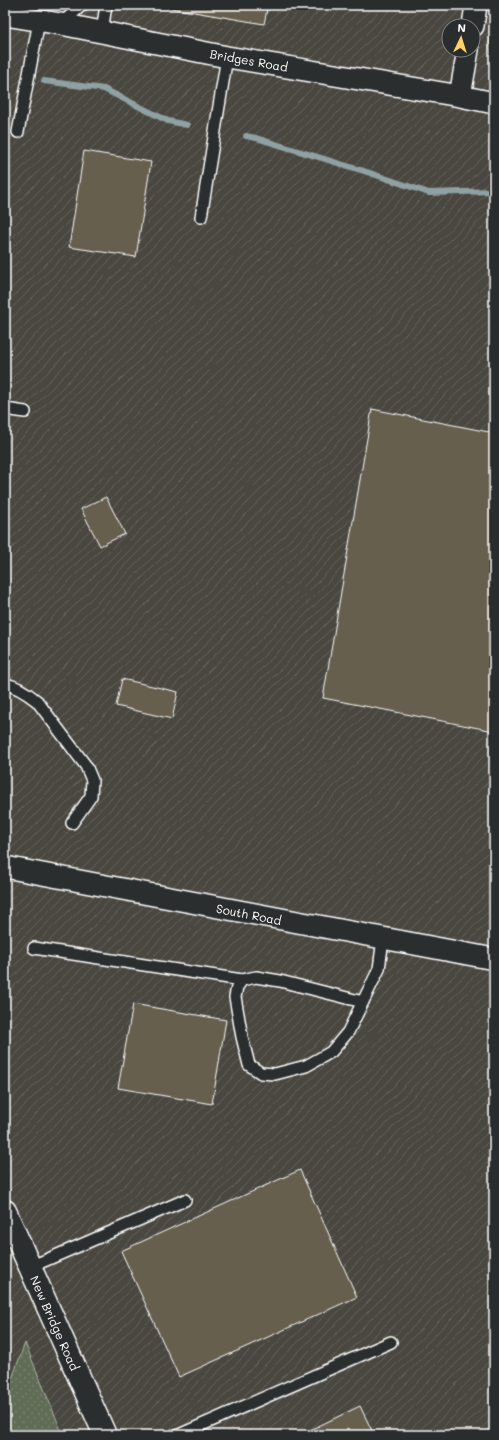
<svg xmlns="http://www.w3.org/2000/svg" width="499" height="1440" viewBox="0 0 499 1440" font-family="Mali,sans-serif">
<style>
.industrial{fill:url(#industrial-furrows);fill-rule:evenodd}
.grass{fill:url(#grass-dots);stroke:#b0b6aa}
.forest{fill:url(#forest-firs);stroke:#b0b6aa}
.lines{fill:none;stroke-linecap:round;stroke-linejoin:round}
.stream{stroke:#8fa1a3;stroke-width:6}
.building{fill:#665e4e;stroke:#fff}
.lane-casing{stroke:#fff;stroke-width:14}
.street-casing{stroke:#fff;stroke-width:24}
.secondary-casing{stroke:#fff;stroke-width:25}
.lane{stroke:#2a2d2e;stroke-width:11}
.street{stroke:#2a2d2e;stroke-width:21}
.secondary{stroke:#2a2d2e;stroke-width:22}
.labels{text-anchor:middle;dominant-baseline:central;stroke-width:3;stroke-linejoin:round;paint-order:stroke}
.street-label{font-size:12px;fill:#fff;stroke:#2a2d2e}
</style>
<defs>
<pattern id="industrial-furrows" width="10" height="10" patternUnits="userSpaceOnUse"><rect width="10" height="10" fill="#49463f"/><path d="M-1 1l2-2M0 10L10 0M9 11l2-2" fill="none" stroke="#64625c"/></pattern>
<pattern id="grass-dots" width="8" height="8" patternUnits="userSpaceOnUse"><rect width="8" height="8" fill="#606c54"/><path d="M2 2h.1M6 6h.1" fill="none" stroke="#78826e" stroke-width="1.8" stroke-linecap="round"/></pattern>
<pattern id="forest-firs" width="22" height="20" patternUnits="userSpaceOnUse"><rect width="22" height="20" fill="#606c54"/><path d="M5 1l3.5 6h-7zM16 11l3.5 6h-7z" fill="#78826e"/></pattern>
</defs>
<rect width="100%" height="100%" fill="#3c3c38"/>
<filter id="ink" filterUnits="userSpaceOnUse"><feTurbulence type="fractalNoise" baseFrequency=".025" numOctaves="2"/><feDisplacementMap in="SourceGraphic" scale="8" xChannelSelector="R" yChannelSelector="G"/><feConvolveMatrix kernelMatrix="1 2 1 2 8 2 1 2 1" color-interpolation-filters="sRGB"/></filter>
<g filter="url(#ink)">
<path class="industrial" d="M5,5H494V1435H5ZM449,26H473V50H449Z"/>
<path class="grass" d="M25,1343L63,1435H5V1398Z"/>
<path class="forest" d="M494,15V70L489,44Z"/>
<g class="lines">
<path class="stream" d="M5,69L7,70
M44,81L104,89L168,121L187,125
M246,136L256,138L367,172L429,193L494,191"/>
</g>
<path class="building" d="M166,5H268L264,24L165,7Z
M84,151L151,162L136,257L69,247Z
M372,409L494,433V731L323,698Z
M106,497L125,534L100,546L81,509Z
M122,679L178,692L172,719L116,706Z
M133,1004L226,1020L212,1104L118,1088Z
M300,1170L357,1297L179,1377L121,1251Z
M360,1406L374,1435H300Z"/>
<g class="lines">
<g class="lane-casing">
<path id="lane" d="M61,24L82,5
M102,32L106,5
M18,132L39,21
M201,217L227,57
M5,409L25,412
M5,684C17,686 27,693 37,701L86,766L92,780L91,796L72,823
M34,948L242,980
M363,1002L280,981L256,977L242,980L237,987L235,997L242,1037L249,1065L261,1073L275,1074L306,1066L331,1052L348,1032L379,969L383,939
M30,1267L185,1200
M179,1435L391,1342"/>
</g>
<g class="street-casing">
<path id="street" d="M5,15L61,24L227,57L460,96L494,103
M473,26L476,5
M460,96L468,50
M5,867L494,959"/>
</g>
<g class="secondary-casing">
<path id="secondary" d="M5,1211L105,1435"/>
</g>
<use href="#lane" class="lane"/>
<use href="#street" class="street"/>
<use href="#secondary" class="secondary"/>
</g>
</g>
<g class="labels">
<g class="street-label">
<text transform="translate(249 60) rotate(10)">Bridges Road</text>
<text transform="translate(249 914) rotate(11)">South Road</text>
<text transform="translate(55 1323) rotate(66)">New Bridge Road</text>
</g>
</g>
<rect width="499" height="1440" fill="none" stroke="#2a2d2e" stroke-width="20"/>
<rect x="10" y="10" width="479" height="1420" fill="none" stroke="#fff" stroke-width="1.5" filter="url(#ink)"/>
<g transform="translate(461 38) rotate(4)"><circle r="19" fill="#2a2d2e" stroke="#7f8182"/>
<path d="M0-3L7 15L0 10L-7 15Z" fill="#ffd166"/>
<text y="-6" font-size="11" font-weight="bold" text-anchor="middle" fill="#ffffff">N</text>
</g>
</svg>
